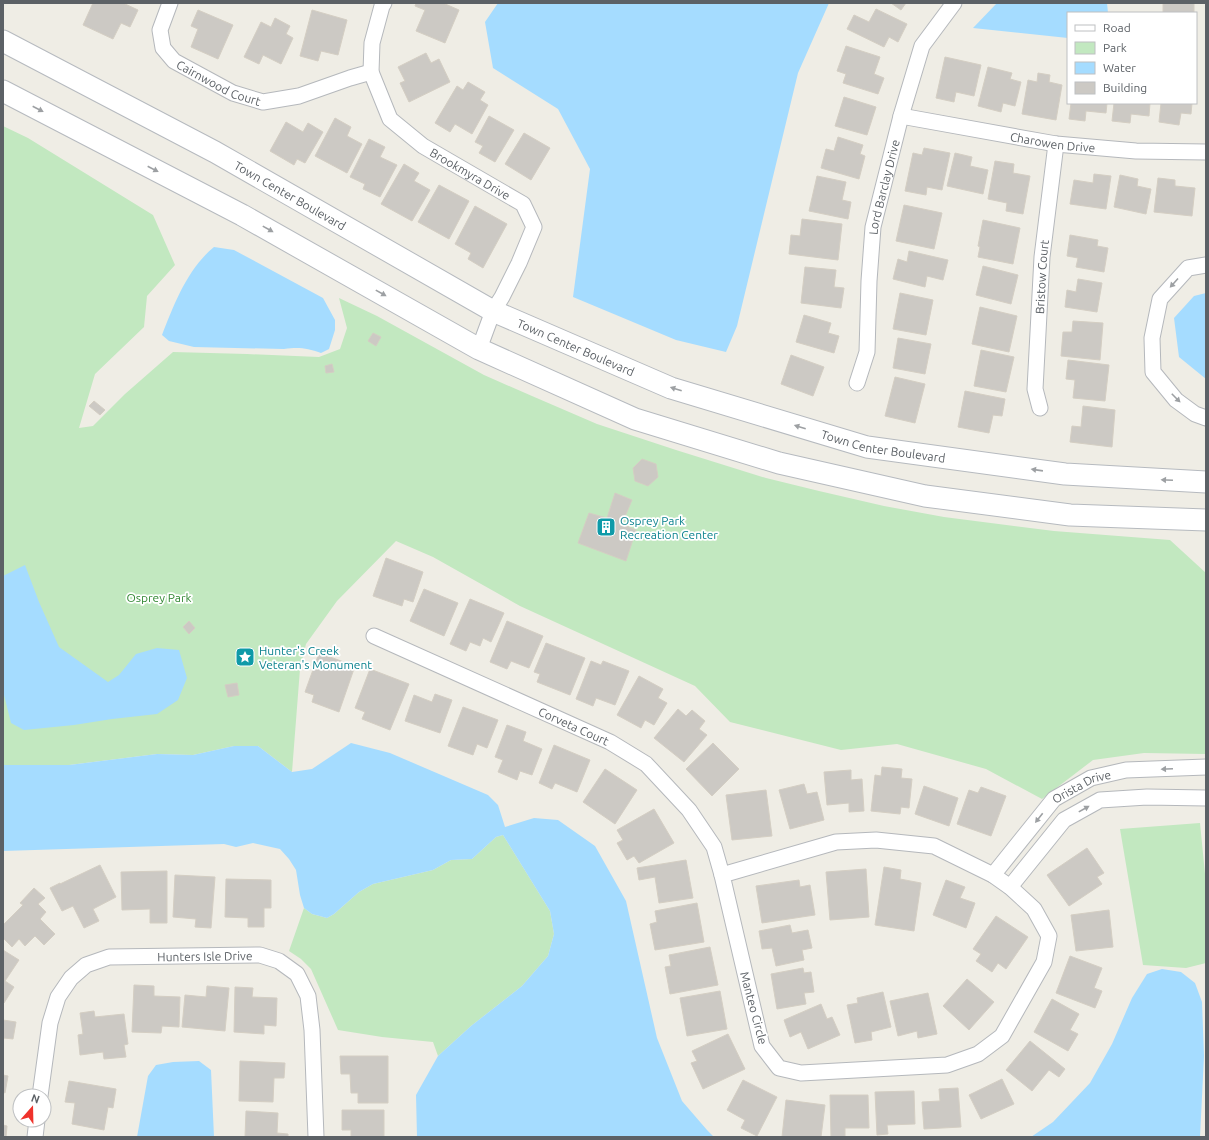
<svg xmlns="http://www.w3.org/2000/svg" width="1209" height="1140" viewBox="0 0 1209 1140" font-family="Ubuntu,sans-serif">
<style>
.green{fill:#c2e8c0}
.water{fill:#a5dcff}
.building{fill:#ccc9c4;stroke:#d4cec3}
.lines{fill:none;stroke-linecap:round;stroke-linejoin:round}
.street-casing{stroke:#b5b8bc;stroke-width:17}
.secondary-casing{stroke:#b6babf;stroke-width:23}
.street{stroke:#fff;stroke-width:15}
.secondary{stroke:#fff;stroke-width:21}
.oneway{fill:#9da0a3}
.labels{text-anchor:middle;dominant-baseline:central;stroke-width:3.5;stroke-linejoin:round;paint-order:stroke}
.street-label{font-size:12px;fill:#5c6166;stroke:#fff}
.culture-label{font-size:12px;fill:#0d838f;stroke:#fff;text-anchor:start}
.park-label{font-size:12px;fill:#328733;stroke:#fff}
</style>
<rect width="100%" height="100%" fill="#efede5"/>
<path class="green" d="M3,126L28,138L153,215L175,265L147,296L144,327L95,374L79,428L93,426L125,394L173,352L247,354L319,357L340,349L347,328L339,298L377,316L484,375L532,396L597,424L676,450L766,478L819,491L884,506L944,517L1054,531L1170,540L1206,573V754L1144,753L1093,760L1042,799L986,769L897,744L841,750L730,722L695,686L520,606L433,557L396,541L337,601L306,644L300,669L292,772L258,746H234L193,755L157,754L69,765H3Z
M1200,823L1206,884V963L1186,968L1143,965L1120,829Z
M503,835L550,911L554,934L548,956L522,986L471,1026L438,1056L433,1042L382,1037L338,1030L311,969L301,959L289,951L304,908L312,914L327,918L334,914L359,892L373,884L433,870L451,860L472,859L496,837Z"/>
<path class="water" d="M498,3H829L798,73L737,326L726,352L676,340L573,297L590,169L558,109L493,68L485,22Z
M997,3H1107L1108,13H1068V38L973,28Z
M214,247L234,250L323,298L335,320V330L329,349L321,353C307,348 299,347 284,349L194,347L169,341L162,335C174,304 188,268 214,247Z
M1206,293V379L1179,357L1174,318L1194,296Z
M25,565L39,602L59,647L108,682L119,675L136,654L157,648L179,650L187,678L178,700L157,714L112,719L74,725L24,730L11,723L3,691V576Z
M351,743L390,753L488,795L498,805L505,827L534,818L558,820L595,846L626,901L657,1038L682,1101L707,1130L714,1137H417L416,1095L438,1056L471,1026L522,986L548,956L554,934L550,911L503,835L496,837L472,859L451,860L433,870L373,884L359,892L334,914L327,918L312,914L304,908L300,895L296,870L289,859L280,849L253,843L236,847L224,844L3,851V765H69L157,754L193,755L234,746H258L292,772L312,769Z
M1162,969L1181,972L1195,983L1202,1002L1204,1056L1200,1137H1031L1053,1122L1090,1083L1112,1044L1132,998L1147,974Z
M199,1061L211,1070L214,1137H137L148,1076L156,1065L173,1062Z"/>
<path class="building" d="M93,3H123L138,10L130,27L121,23L113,39L83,25Z
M416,3H443L459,10L445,43L416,31L425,10L415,6Z
M891,3H906L901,10Z
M1163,3H1194V13H1163Z
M876,9L907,24L898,42L889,37L884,47L847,29L854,15L869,22Z
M198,10L233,25L218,59L191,47L198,29L191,26Z
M312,10L347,20L338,55L321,51L318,61L300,56Z
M275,18L290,26L286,34L293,38L281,64L263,55L259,64L244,57L261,22L271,27Z
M846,46L880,57L874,74L884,78L878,94L843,83L846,74L837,71Z
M426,53L431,63L439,59L450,82L409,102L400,83L405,81L398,67Z
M945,57L981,65L974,96L956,92L954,102L936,98Z
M988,67L1012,73L1010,79L1021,82L1015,106L1003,103L1001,112L978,106Z
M1038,73L1050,75L1049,82L1062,85L1056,120L1022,114L1028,80L1037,82Z
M468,82L485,92L480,100L488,105L472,134L455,124L450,132L435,123L457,86L463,90Z
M844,97L876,107L867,135L835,126Z
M1071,103H1107L1106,113L1086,111L1085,121L1069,119Z
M1114,103H1150L1149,116L1131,114L1130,123L1112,121Z
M1161,103H1192L1191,114L1181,113L1179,125L1159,122Z
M489,116L514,130L495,162L479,153L483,146L475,142Z
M335,118L351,127L347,136L362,144L347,173L315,156Z
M286,122L303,132L308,123L323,132L305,163L297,159L294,165L270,151Z
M524,133L550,148L531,180L505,164Z
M838,137L863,145L860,154L865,156L859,179L821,168L826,149L834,151Z
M369,139L385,147L380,157L397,165L380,197L363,189L365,184L350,177Z
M924,148L950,153L942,190L927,187L926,195L905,191L913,153L922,155Z
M955,153L972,157L970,166L988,170L983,194L947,186Z
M995,161L1014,164L1013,173L1030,176L1023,214L1006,211L1007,203L988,199Z
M404,164L419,173L414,181L430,190L412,221L381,204Z
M1094,174L1111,176L1106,209L1070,204L1074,180L1093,183Z
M1120,175L1138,179L1137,186L1151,189L1146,214L1114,207Z
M817,176L846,182L842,200L851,202L848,219L809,211Z
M1158,178L1175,180V186L1195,188L1192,216L1154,212Z
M439,185L469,201L449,239L418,222Z
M904,205L942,213L934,249L896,241Z
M475,206L507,224L483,268L468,259L471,253L455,244Z
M802,219L842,224L838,260L789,254L791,235L800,236Z
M983,220L1020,228L1013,264L978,257L980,247L978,246Z
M1070,235L1098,240L1097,246L1108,248L1104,272L1076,267L1078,258L1067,256Z
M909,251L948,260L943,280L927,276L925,287L893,279L898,259L907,262Z
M983,266L1018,275L1011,304L976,295Z
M805,267L836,270L834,287L844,288L841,308L801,303Z
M1078,279L1102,283L1097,312L1065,307L1067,290L1076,292Z
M900,293L933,300L926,335L893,329Z
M980,307L1017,316L1009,352L972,344Z
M804,315L831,323L828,333L839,336L834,353L796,342Z
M1073,321L1103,323L1100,360L1061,356L1063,332H1072Z
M373,333L381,337L376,346L368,341Z
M898,338L931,344L925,374L893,368Z
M981,350L1014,357L1006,392L974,386Z
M791,355L824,367L813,396L781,384Z
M1068,360L1109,365L1105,401L1073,398L1075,380L1066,379Z
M332,364L334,372L326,373L325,366Z
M895,377L925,384L915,423L885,416Z
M965,391L1005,399L1002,416L993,415L989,433L958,427Z
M94,401L105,410L100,415L89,406Z
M1083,406L1115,410L1112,447L1070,442L1072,426L1081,427Z
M642,459L656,464L658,477L648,486L635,481L633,468Z
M615,493L632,500L622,524L636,530L626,561L578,543L589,513L607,518Z
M386,558L423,572L413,602L404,599L402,606L373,596Z
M424,589L458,603L444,636L410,621Z
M470,599L504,613L491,642L483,638L480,646L470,642L466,651L450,644Z
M189,621L195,628L189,634L183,627Z
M507,621L543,636L529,668L511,661L507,669L490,662Z
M546,643L585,658L570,695L537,682L540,674L534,672Z
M319,653L355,666L339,712L312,702L314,695L305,692Z
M591,661L601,665L603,661L629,671L615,705L596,698L593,706L576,699Z
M370,669L409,684L390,730L362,719L365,712L355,708Z
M639,676L663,689L658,698L667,703L654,725L645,720L641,728L617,715Z
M237,683L239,695L228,697L225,685Z
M435,694L452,700L440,733L405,721L414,695L432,702Z
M463,707L498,720L487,748L477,744L473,755L448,746Z
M678,709L686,716L692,710L705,721L699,729L707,735L684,762L654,738Z
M507,725L526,732L523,741L542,749L532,775L520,771L517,780L498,772L503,760L495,757Z
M713,743L739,769L712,796L686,769Z
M554,745L590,760L577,792L555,783L552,789L539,783Z
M882,767L902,769L901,778L912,779L909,808L901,807L900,814L871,811L875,775L881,776Z
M605,769L637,790L615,824L583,802Z
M851,770V780L862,779L864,811L849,812V803L827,805L824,772Z
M804,784L807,794L817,792L824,820L790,829L779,790Z
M924,786L958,798L949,826L915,814Z
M981,787L1006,796L991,836L957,824L969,790L978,793Z
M766,790L772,836L732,840L726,795Z
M654,809L674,843L639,863L634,856L627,860L617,843L623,840L617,830Z
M1087,848L1104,873L1097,877L1102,884L1069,906L1047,875Z
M686,860L693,898L659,903L655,877L639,880L637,868Z
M100,865L116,897L93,909L99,921L84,928L73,906L62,911L50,888L60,883V884Z
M884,867L901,870L900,879L921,883L914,931L875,925Z
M866,869L869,917L830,920L826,872Z
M167,871V923H150V909L122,910L121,872Z
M175,875L215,877L211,928L195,927L196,919L173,917Z
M226,879L271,880V908H264V927H248V918L225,917Z
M799,880L800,887L810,885L815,915L762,923L756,886Z
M946,880L965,887L960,898L975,903L966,928L933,915Z
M34,888L45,898L38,904L46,912L40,919L55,934L44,945L35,936L25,946L19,939L12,947L3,938V925L23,905L20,903Z
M697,903L704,942L655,950L650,924L657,922L655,911Z
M1109,910L1113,947L1076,951L1071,915Z
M996,916L1028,937L1006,969L998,963L992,972L976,961L981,954L973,949Z
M790,925L792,933L808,930L812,948L802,950L804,960L776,966L772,948L762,949L759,931Z
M710,947L718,985L670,994L665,967L671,966L669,955Z
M3,950L19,960L5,981L14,987L4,1003L3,1002Z
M1070,956L1102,968L1094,988L1102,991L1095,1008L1056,993Z
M803,968L804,973L811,972L814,992L804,993L806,1004L777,1009L771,974Z
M967,979L994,1002L969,1030L943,1006Z
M134,985L154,986V996L180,997L179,1027L162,1026L161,1033L132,1032Z
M207,986L229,988L225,1031L182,1027L185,995L206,997Z
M235,987L253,988L252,997L277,998L276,1026L264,1025V1034L234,1032Z
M720,991L727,1029L687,1036L680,998Z
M883,992L891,1027L871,1032L872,1040L855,1043L847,1005L858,1003L857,998Z
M928,993L937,1034L918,1038L917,1031L898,1036L890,1001Z
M1052,999L1079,1014L1070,1030L1078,1034L1068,1051L1034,1032Z
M821,1004L827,1019L832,1017L840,1035L808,1049L801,1032L790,1037L784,1020Z
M94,1011L95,1017L124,1014L128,1044L124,1045L126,1057L104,1059L103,1052L80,1055L78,1035L83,1034L80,1013Z
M3,1020L16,1022L13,1039L4,1038L3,1042Z
M728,1034L745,1069L703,1089L691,1063L697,1061L692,1051Z
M1030,1041L1065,1069L1059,1077L1049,1070L1032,1091L1006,1070Z
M340,1056H388V1103H358V1093H351L350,1074H341Z
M240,1061L285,1063L284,1078H274L273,1102L239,1101Z
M3,1075L8,1076L5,1093L3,1092Z
M1002,1079L1014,1104L981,1119L969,1095Z
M743,1080L777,1097L757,1136L741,1128L745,1120L727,1110Z
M69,1081L116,1089L113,1108L108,1107L104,1130L72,1124L75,1103L65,1102Z
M958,1088L961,1127L924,1129L922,1102L940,1101L939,1089Z
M914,1091L915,1124L887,1125L888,1134L877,1135L875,1092Z
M830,1095H868L869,1128H845V1137H831Z
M786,1100L825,1105L821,1137H782Z
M342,1110H384V1137H351V1130H342Z
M246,1111L278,1113L277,1133L288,1134V1137H245Z
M3,1125L7,1126L6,1137H3Z"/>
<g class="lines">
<g class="street-casing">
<g id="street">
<path id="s1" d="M170,3L160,30L163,48L174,61L233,93L263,102L299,96L350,78L371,72"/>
<path id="s2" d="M384,3L382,6L372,43L371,72L390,119L423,146L523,204L534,227L519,263L502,297L493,311L479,349"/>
<path id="s3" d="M901,116L1056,144L1136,151L1206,152"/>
<path d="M1206,265L1188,268L1160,299L1152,338L1153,372L1176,400L1195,414L1206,418"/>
<path id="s4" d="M857,383L867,352L869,281L873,227L901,116L922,46L954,3"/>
<path id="s5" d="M1040,408L1035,389L1042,257L1056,144"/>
<path id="s6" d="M374,636L610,742L646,764L689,810L714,847L722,875"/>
<path d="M876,840L934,846L993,875L1010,887L1034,909L1049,936L1044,962L1002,1036L978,1054L947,1065L801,1073L779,1068L762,1046L722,875L836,842Z"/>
<path id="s7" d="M993,875L1054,799L1091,778L1126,770L1206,767"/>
<path d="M1010,887L1064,820L1100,800L1147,797L1206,798"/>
<path id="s8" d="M40,1096L50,1023L58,997L71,978L86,965L109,957L260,955L279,961L297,974L308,996L312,1030L316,1137"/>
<path d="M35,1137L37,1120"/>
</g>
</g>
<g class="secondary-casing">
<g id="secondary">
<path id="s9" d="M3,41L215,152L493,311L671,388L867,447L1065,474L1206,482"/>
<path d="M3,91L242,215L479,349L635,419L779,463L925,496L1070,515L1206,520"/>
</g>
</g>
<use href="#street" class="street"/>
<use href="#secondary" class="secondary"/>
</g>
<defs><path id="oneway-solid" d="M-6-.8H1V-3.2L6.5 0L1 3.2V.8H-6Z"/></defs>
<g class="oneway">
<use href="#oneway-solid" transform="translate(38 109) rotate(27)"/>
<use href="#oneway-solid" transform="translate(153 169) rotate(27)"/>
<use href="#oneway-solid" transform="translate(268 229) rotate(29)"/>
<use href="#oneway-solid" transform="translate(1174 283) rotate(132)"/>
<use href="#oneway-solid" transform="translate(381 293) rotate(29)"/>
<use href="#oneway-solid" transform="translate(676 389) rotate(-162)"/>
<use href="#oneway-solid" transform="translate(1176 398) rotate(45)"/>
<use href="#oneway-solid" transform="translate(800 427) rotate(-163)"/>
<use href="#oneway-solid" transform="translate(1037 470) rotate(-172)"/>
<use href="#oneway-solid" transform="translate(1167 480) rotate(-177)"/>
<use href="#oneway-solid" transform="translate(1167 769) rotate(178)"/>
<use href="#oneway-solid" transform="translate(1084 809) rotate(-29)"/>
<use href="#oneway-solid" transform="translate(1039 818) rotate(128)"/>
</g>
<defs>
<g id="building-square" transform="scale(1)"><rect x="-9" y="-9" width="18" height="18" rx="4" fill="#0f9aa8" stroke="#fff"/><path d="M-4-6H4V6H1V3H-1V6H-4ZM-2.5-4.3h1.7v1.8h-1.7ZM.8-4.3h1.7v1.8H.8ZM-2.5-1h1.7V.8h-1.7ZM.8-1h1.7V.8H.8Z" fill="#fff"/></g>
<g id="sight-square" transform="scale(1)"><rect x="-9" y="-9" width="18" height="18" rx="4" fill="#0f9aa8" stroke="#fff"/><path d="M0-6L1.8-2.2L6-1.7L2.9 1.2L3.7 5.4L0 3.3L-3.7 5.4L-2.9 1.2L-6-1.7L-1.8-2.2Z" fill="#fff"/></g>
</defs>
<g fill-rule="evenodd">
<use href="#building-square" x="606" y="527"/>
<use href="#sight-square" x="245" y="657"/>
</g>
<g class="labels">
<g class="street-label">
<text stroke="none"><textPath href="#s1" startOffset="114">Cairnwood Court</textPath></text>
<text stroke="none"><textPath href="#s3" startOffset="154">Charowen Drive</textPath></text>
<text stroke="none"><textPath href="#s2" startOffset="219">Brookmyra Drive</textPath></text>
<text stroke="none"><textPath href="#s4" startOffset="199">Lord Barclay Drive</textPath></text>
<text stroke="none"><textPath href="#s9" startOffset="326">Town Center Boulevard</textPath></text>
<text stroke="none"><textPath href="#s5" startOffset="132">Bristow Court</textPath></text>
<text stroke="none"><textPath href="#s9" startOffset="650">Town Center Boulevard</textPath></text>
<text stroke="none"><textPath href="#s9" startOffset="974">Town Center Boulevard</textPath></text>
<text stroke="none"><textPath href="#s6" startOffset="219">Corveta Court</textPath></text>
<text stroke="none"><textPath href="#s7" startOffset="128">Orista Drive</textPath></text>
<text stroke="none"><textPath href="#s8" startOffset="264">Hunters Isle Drive</textPath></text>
<text transform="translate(754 1008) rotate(75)">Manteo Circle</text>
</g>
<g class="culture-label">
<text x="620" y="520">Osprey Park<tspan x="620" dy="14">Recreation Center</tspan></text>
<text x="259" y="650">Hunter's Creek<tspan x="259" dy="14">Veteran's Monument</tspan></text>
</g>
<g class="park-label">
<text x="159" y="597">Osprey Park</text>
</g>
</g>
<rect width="1209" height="1140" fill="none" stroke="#5c6166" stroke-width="8"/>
<rect x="1067" y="12" width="130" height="92" fill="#ffffff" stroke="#bec0c2"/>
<rect x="1075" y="25" width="20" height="6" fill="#ffffff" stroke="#bec0c2"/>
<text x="1103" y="32" font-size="12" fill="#5c6166">Road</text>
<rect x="1075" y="42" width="20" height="12" fill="#c2e8c0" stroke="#bec0c2"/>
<text x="1103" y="52" font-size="12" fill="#5c6166">Park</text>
<rect x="1075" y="62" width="20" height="12" fill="#a5dcff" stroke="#bec0c2"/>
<text x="1103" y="72" font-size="12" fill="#5c6166">Water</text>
<rect x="1075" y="82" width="20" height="12" fill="#ccc9c4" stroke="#bec0c2"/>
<text x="1103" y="92" font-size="12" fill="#5c6166">Building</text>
<g transform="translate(32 1108) rotate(20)"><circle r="19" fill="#ffffff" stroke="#bec0c2"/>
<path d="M0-3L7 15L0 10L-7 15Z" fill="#ef322b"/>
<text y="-6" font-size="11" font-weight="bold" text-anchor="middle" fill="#5c6166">N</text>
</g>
</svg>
